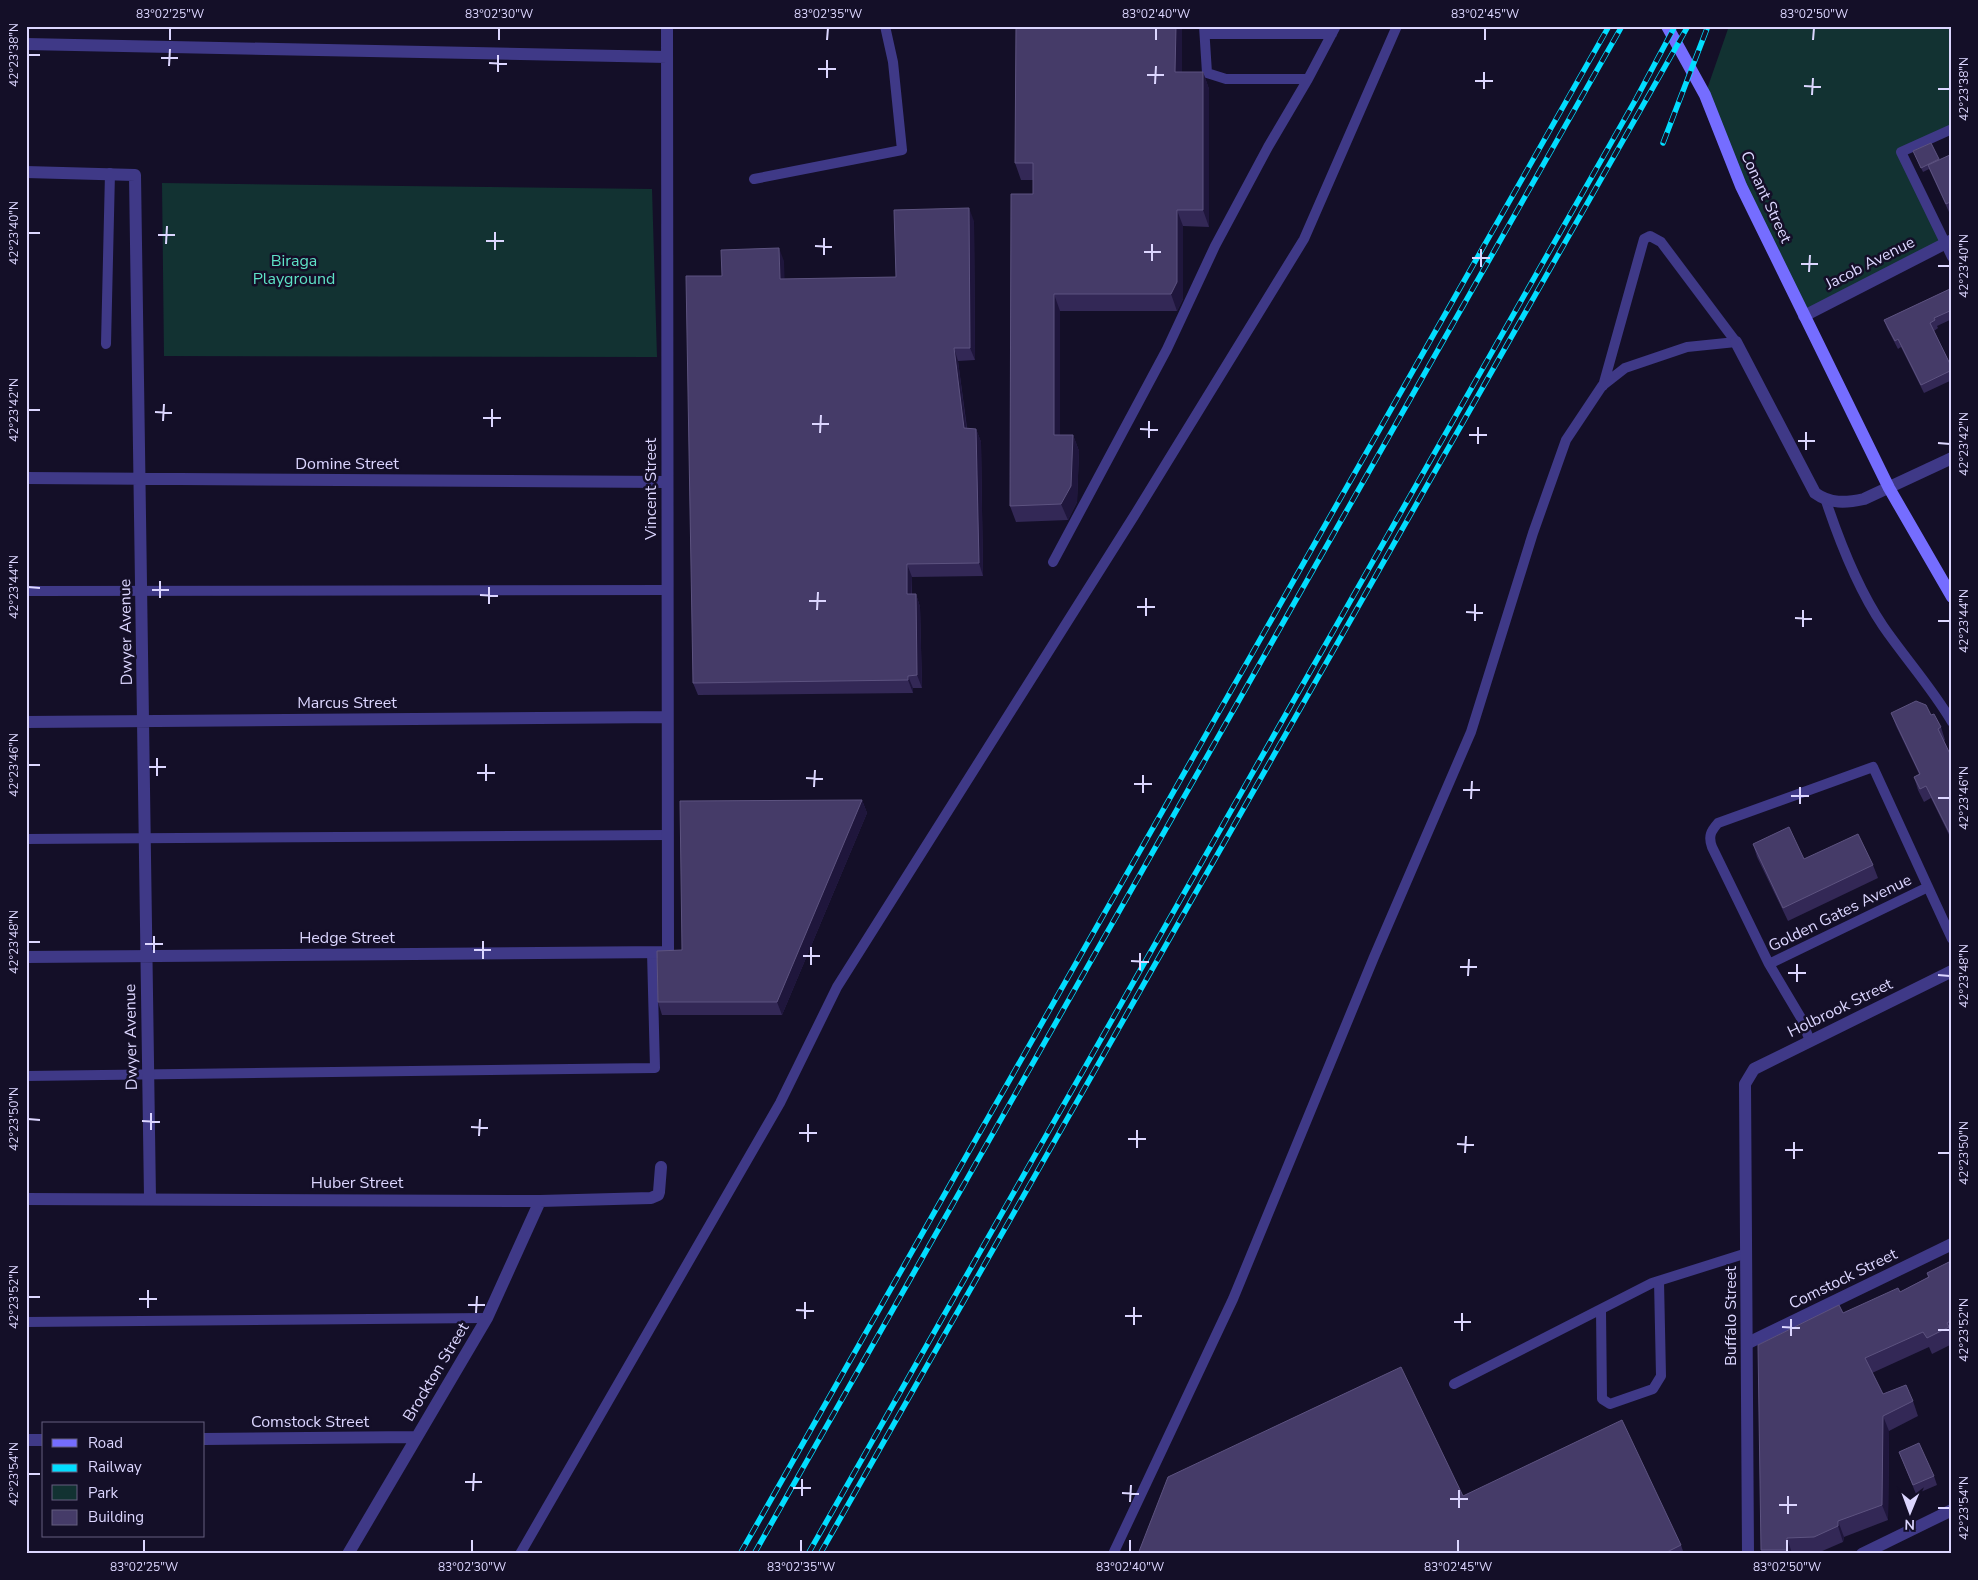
<svg xmlns="http://www.w3.org/2000/svg" width="1978" height="1580" viewBox="0 0 1978 1580" font-family="'Nunito Sans',sans-serif">
<style>
.green{fill:#123232}
.lines{fill:none;stroke-linecap:round;stroke-linejoin:round}
.service{stroke:#3f3987;stroke-width:10}
.minor{stroke:#3f3987;stroke-width:12}
.tertiary{stroke:#3f3987;stroke-width:12}
.secondary{stroke:#756dff;stroke-width:12}
.rail-casing{stroke:#02ddff;stroke-width:5.5}
.rail{stroke:#140f28;stroke-width:4;stroke-dasharray:11;stroke-linecap:butt}
.wall{fill:#332856}
.shaded-wall{fill:#1f163c}
.building{fill:#453b68;stroke:#5d5380}
.ticks{fill:none;stroke:#dcd6ff;stroke-width:2}
.labels{text-anchor:middle;dominant-baseline:central;stroke-width:5;stroke-linejoin:round;paint-order:stroke}
.street-label{font-size:16px;fill:#dcd6ff;stroke:#140f28}
.park-label{font-size:16px;fill:#5ee2c6;stroke:#140f28}
.neatline{fill:none;stroke:#dcd6ff;stroke-width:2}
.ticks-label{font-size:12px;text-anchor:middle;fill:#dcd6ff}
</style>
<rect width="100%" height="100%" fill="#140f28"/>
<path class="green" d="M1729,26H1952V129L1902,153L1945,243L1804,316L1705,95Z
M162,183L652,189L657,357L164,356Z"/>
<g class="lines">
<path class="service" d="M1204,26L1207,73L1226,79H1308L1336,26
M1205,34H1332
M1952,129L1901,152L1952,257
M754,179L902,150L893,62L885,26
M106,344L110,173
M1603,386L1644,239L1650,236L1661,242L1736,342
M1826,501C1840,543 1858,589 1883,626C1905,658 1932,688 1952,722
M1053,562L1167,349L1215,246L1268,147L1308,79
M26,591L667,590
M26,839L668,835
M1928,887L1769,964L1712,847C1708,836 1711,831 1718,823L1873,767L1928,887L1952,939
M1769,964L1801,1018L1810,1041
M26,1076L655,1068L652,952
M1601,1310L1602,1399L1610,1404L1653,1389L1661,1376L1659,1281
M26,1322L487,1318
M1454,1384L1652,1283L1747,1253
M520,1554L780,1103L837,987L1134,516L1304,239L1397,26
M1113,1554L1233,1299L1374,957L1471,732L1533,533L1566,440L1602,386L1625,368L1687,347L1736,342"/>
<path class="minor" d="M26,44L667,57
M26,172L135,175L150,1198
M1804,316L1952,240
M1736,342L1815,493C1830,504 1846,503 1864,499L1952,458
M26,478L667,482
M26,722L667,717
M26,957L668,952L667,26
M26,1199L540,1201L651,1198L658,1195L659,1192L661,1167
M1748,1343L1952,1244
M204,1439L416,1437
M26,1440H44
M348,1554L487,1318L540,1201
M1862,1554L1952,1510"/>
<path class="tertiary" d="M1748,1554L1745,1084L1754,1069L1952,971"/>
<path class="secondary" d="M1667,26L1705,95L1741,186L1889,488L1952,597"/>
<g class="rail-casing">
<path id="rail" d="M1663,143L1708,26
M740,1554L1609,26
M754,1554L1622,26
M808,1554L1636,99L1675,26
M820,1554L1688,26"/>
</g>
<use href="#rail" class="rail"/>
</g>
<path class="wall" d="M1182,72H1203L1209,89V227L1183,226V299L1177,311H1060V435H1073L1079,451L1077,502L1068,520L1016,522L1010,506L1033,194V180H1021L1015,163Z
M1931,143L1939,160L1952,154V211L1949,212L1929,169L1923,172L1913,151Z
M974,221L975,360L958,361L967,428L976,429L981,442L983,576L912,577V594H916L920,607L922,688H913V693L698,695L693,683L784,261V279L896,277Z
M1952,288V319L1937,326L1938,328L1934,331L1952,368V380L1924,393L1901,347L1898,349L1887,328L1884,320Z
M1891,713L1931,715L1941,727L1945,740L1944,741L1952,758V841L1931,798L1924,802L1918,790L1914,777L1919,774L1896,726Z
M862,800L867,813L782,1015H662L658,1002L682,950Z
M1753,844L1804,859L1873,865L1878,878L1788,921L1757,857Z
M1952,1267V1344L1932,1354L1929,1347L1872,1373L1883,1394L1913,1401L1918,1416L1889,1431L1888,1520L1844,1537L1843,1542L1820,1552L1792,1553V1554H1763L1761,1550L1843,1313L1900,1292L1928,1277L1927,1273Z
M1899,1452L1934,1476L1937,1485L1916,1494Z
M1463,1496L1681,1545L1684,1554H1138Z"/>
<path class="shaded-wall" d="M1176,26H1182V89L1175,72Z
M1203,72L1209,89V227L1203,210Z
M969,208L974,221L975,360L970,348Z
M1177,210L1183,226V299L1177,311L1171,294Z
M779,248L784,261L785,292L780,279Z
M1054,294L1060,311V451L1054,435Z
M954,348L958,361L968,440L964,428Z
M976,429L981,442L983,576L979,563Z
M1073,435L1079,451L1077,502L1068,520L1061,504Z
M907,564L912,577L911,607L907,594Z
M916,594L920,607L922,688L917,675Z
M908,676L913,688V693L908,680Z
M862,800L867,813L782,1015L777,1002Z
M1883,1416L1889,1431L1888,1520L1882,1505Z
M1838,1521L1844,1537L1843,1542L1838,1526Z
M1787,1538L1792,1553V1554H1788L1787,1550Z"/>
<path class="building" d="M1016,26H1176L1175,72H1203V210H1177V282L1171,294H1054V435H1073L1071,486L1061,504L1010,506L1011,194H1033V163H1015Z
M1931,143L1939,159L1921,168L1913,151Z
M1952,154V201L1946,204L1928,165Z
M969,208L970,348H954L964,428L976,429L979,563L907,564V594H916L917,675L908,676V680L693,683L686,276H722L721,250L779,248L780,279L896,277L894,210Z
M1952,288V310L1934,318L1935,320L1930,323L1952,368V370L1921,385L1898,339L1895,341L1884,320Z
M1916,701L1926,705L1931,715L1934,714L1941,727L1938,729L1952,758V838L1926,786L1920,789L1914,777L1920,774L1891,713Z
M862,800L777,1002H658L657,951L682,950L680,801Z
M1789,827L1804,859L1858,834L1873,865L1783,908L1753,844Z
M1949,1262L1952,1267V1320L1947,1323L1949,1327L1927,1338L1923,1332L1865,1358L1883,1394L1906,1385L1913,1401L1883,1416L1882,1505L1838,1521V1526L1814,1537L1787,1538V1550H1761L1758,1345L1839,1305L1843,1313L1898,1288L1900,1292L1929,1277L1927,1273Z
M1401,1367L1463,1496L1622,1420L1681,1545L1663,1554H1138L1168,1477Z
M1919,1443L1934,1476L1913,1485L1899,1452Z"/>
<path class="ticks" d="M170,40V28M499,40V28M827,40L828,28M1156,40V28M1485,40V28M1813,40L1814,28M28,55H40M161,58H178M489,63L507,64M169,66L170,49M818,69H836M498,72V55M1147,75H1164M827,78V60M1475,81H1493M1155,84L1156,66M1804,86L1821,87M1484,89V72M1938,89H1950M1812,95L1813,78M28,233H40M158,235H175M486,241H504M166,244L167,226M815,246L832,247M495,250V232M1144,252H1161M824,255V238M1472,258H1490M1152,261V244M1801,264H1818M1938,266H1950M1481,267V249M1809,272L1810,255M28,410H40M155,412L172,413M483,418H501M163,421L164,404M812,424H829M492,427V409M1140,429L1158,430M820,433L821,415M1469,435H1487M1149,438V421M1798,441H1815M1938,443L1950,444M1478,444V427M1806,450V432M28,587L40,588M152,590H169M480,595L498,596M160,598V581M809,601H826M489,604V587M1137,607H1155M817,610L818,592M1466,612L1483,613M1146,616V598M1795,618L1812,619M1475,621V604M1938,621H1950M1803,627V610M28,765H40M149,767H166M477,773H495M157,776V758M806,778L823,779M486,781V764M1134,784H1152M814,787L815,770M1463,790H1480M1143,793V775M1791,796H1809M1938,798H1950M1471,799L1472,781M1800,804V787M28,942H40M145,944H163M474,950H491M154,953V936M803,956H820M483,959V941M1131,961L1149,962M811,965V947M1460,967H1477M1140,970V953M1788,973H1806M1938,975L1950,976M1468,976L1469,959M1797,982V964M28,1119L40,1120M142,1121L160,1122M471,1127L488,1128M151,1130V1113M799,1133H817M479,1136L480,1119M1128,1139H1146M808,1142V1124M1457,1144L1474,1145M1137,1148V1130M1785,1150H1803M1465,1153L1466,1136M1938,1153H1950M1794,1159V1142M28,1297H40M139,1299H157M468,1305H485M148,1308V1290M796,1310L814,1311M476,1313L477,1296M1125,1316H1142M805,1319V1302M1454,1322H1471M1134,1325V1307M1782,1327L1800,1328M1938,1330H1950M1462,1331V1313M1791,1336V1319M28,1474H40M465,1482H482M793,1488H811M473,1491L474,1473M1122,1493L1139,1494M802,1496V1479M1450,1499H1468M1130,1502L1131,1485M1779,1505H1797M1459,1508V1490M1938,1508H1950M1788,1514V1496M144,1552V1540M472,1552V1540M801,1552V1540M1130,1552V1540M1458,1552V1540M1787,1552V1540"/>
<g class="labels">
<g class="street-label">
<text transform="translate(1766 197) rotate(65)">Conant Street</text>
<text transform="translate(1870 263) rotate(-27)">Jacob Avenue</text>
<text x="347" y="464">Domine Street</text>
<text transform="translate(651 489) rotate(-90)">Vincent Street</text>
<text transform="translate(126 632) rotate(-91)">Dwyer Avenue</text>
<text x="347" y="703">Marcus Street</text>
<text transform="translate(1840 913) rotate(-26)">Golden Gates Avenue</text>
<text x="347" y="938">Hedge Street</text>
<text transform="translate(1840 1008) rotate(-26)">Holbrook Street</text>
<text transform="translate(131 1037) rotate(-91)">Dwyer Avenue</text>
<text x="357" y="1183">Huber Street</text>
<text transform="translate(1843 1279) rotate(-26)">Comstock Street</text>
<text transform="translate(1731 1316) rotate(-90)">Buffalo Street</text>
<text transform="translate(436 1372) rotate(-59)">Brockton Street</text>
<text x="310" y="1422">Comstock Street</text>
</g>
<g class="park-label">
<text x="294" y="261">Biraga<tspan x="294" dy="18">Playground</tspan></text>
</g>
</g>
<rect width="1978" height="1580" fill="none" stroke="#140f28" stroke-width="55"/>
<rect x="42" y="1422" width="162" height="115" fill="#140f28" stroke="#645f7e"/>
<rect x="52" y="1439" width="25" height="8" fill="#756dff" stroke="#645f7e"/>
<text x="88" y="1448" font-size="15" fill="#dcd6ff">Road</text>
<rect x="52" y="1464" width="25" height="8" fill="#02ddff" stroke="#645f7e"/>
<text x="88" y="1472" font-size="15" fill="#dcd6ff">Railway</text>
<rect x="52" y="1485" width="25" height="15" fill="#123232" stroke="#645f7e"/>
<text x="88" y="1498" font-size="15" fill="#dcd6ff">Park</text>
<rect x="52" y="1510" width="25" height="15" fill="#453b68" stroke="#645f7e"/>
<text x="88" y="1522" font-size="15" fill="#dcd6ff">Building</text>
<g transform="translate(1910 1512) rotate(181)" stroke="#140f28" stroke-width="4" paint-order="stroke">
<path d="M0-4L9 19L0 12L-9 19Z" fill="#dcd6ff"/>
<text y="-8" font-size="14" font-weight="bold" text-anchor="middle" fill="#dcd6ff">N</text>
</g>
<rect x="28" y="28" width="1922" height="1524" class="neatline"/>
<g class="ticks-label">
<text x="170" y="18">83°02'25"W</text>
<text x="499" y="18">83°02'30"W</text>
<text x="828" y="18">83°02'35"W</text>
<text x="1156" y="18">83°02'40"W</text>
<text x="1485" y="18">83°02'45"W</text>
<text x="1814" y="18">83°02'50"W</text>
<text transform="translate(14 55) rotate(-90)" y="4">42°23'38"N</text>
<text transform="translate(1964 89) rotate(-90)" y="4">42°23'38"N</text>
<text transform="translate(14 233) rotate(-90)" y="4">42°23'40"N</text>
<text transform="translate(1964 266) rotate(-90)" y="4">42°23'40"N</text>
<text transform="translate(14 410) rotate(-90)" y="4">42°23'42"N</text>
<text transform="translate(1964 444) rotate(-90)" y="4">42°23'42"N</text>
<text transform="translate(14 587) rotate(-90)" y="4">42°23'44"N</text>
<text transform="translate(1964 621) rotate(-90)" y="4">42°23'44"N</text>
<text transform="translate(14 765) rotate(-90)" y="4">42°23'46"N</text>
<text transform="translate(1964 798) rotate(-90)" y="4">42°23'46"N</text>
<text transform="translate(14 942) rotate(-90)" y="4">42°23'48"N</text>
<text transform="translate(1964 976) rotate(-90)" y="4">42°23'48"N</text>
<text transform="translate(14 1119) rotate(-90)" y="4">42°23'50"N</text>
<text transform="translate(1964 1153) rotate(-90)" y="4">42°23'50"N</text>
<text transform="translate(14 1297) rotate(-90)" y="4">42°23'52"N</text>
<text transform="translate(1964 1330) rotate(-90)" y="4">42°23'52"N</text>
<text transform="translate(14 1474) rotate(-90)" y="4">42°23'54"N</text>
<text transform="translate(1964 1508) rotate(-90)" y="4">42°23'54"N</text>
<text x="144" y="1571">83°02'25"W</text>
<text x="472" y="1571">83°02'30"W</text>
<text x="801" y="1571">83°02'35"W</text>
<text x="1130" y="1571">83°02'40"W</text>
<text x="1458" y="1571">83°02'45"W</text>
<text x="1787" y="1571">83°02'50"W</text>
</g>
</svg>
